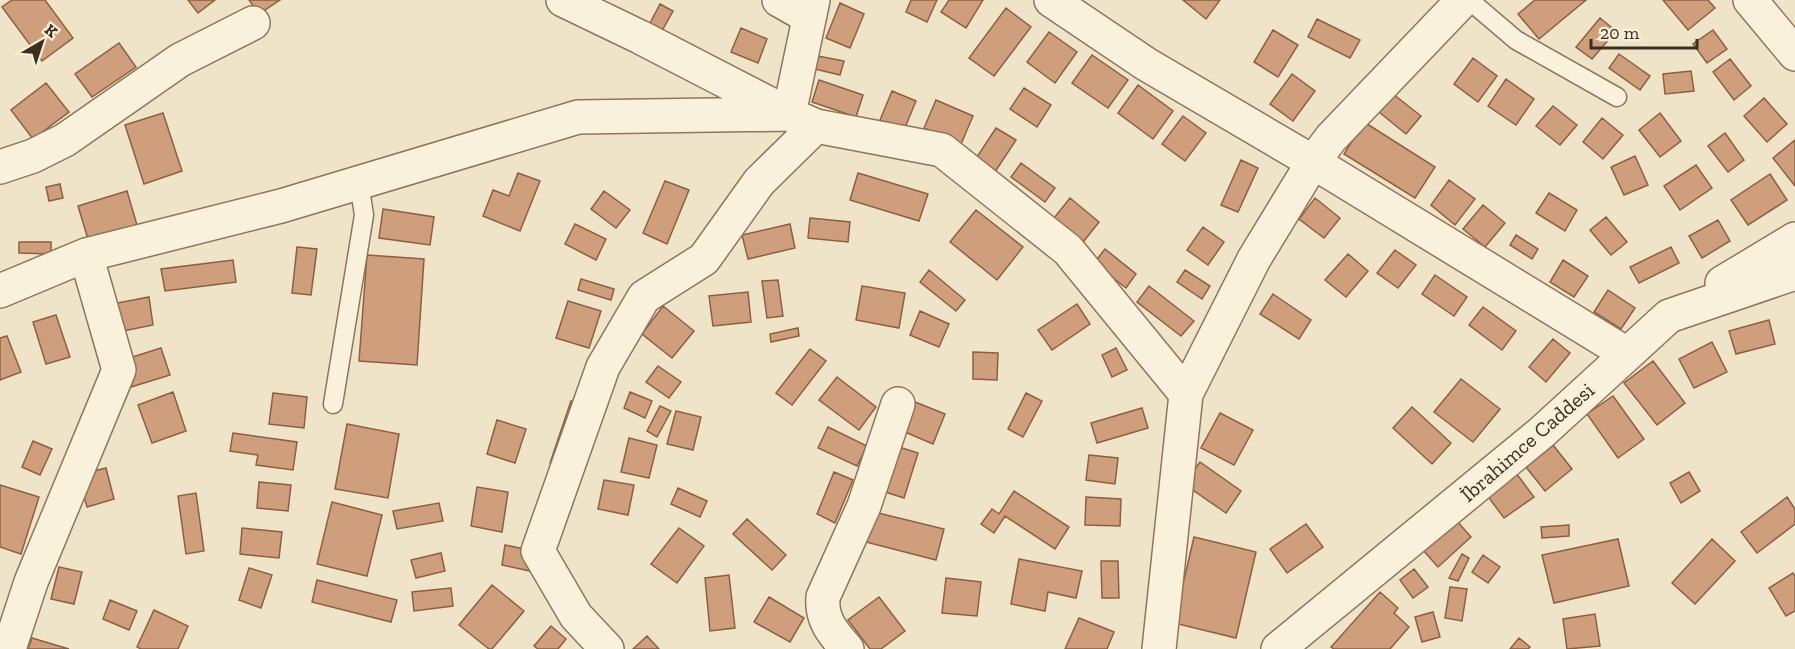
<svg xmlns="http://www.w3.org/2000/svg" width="1795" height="649" viewBox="0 0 1795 649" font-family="'Zilla Slab',serif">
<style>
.building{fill:#cf9f7d;stroke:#8d5f41;stroke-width:1.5}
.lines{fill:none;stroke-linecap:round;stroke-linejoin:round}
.lane-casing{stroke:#8d765c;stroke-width:21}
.street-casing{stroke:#8d765c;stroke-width:36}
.lane{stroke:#faf1dc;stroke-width:18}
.street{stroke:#faf1dc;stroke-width:33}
.labels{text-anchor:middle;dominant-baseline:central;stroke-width:5;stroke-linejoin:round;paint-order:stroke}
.street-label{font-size:21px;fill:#3d2e20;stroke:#f7eed8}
</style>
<rect width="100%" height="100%" fill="#f0e4c8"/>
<path class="building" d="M12,0H45L73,38L42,61L2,7Z
M188,0H215L198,13Z
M249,0H280L259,14Z
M911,0H937L927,22L906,12Z
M949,0H983L966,28L941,12Z
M1183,0H1220L1206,19Z
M1535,0H1586L1539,39L1518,14Z
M1663,0H1708L1715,8L1688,30Z
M840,3L864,14L850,48L826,38Z
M660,4L673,11L658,38L646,31Z
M1006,8L1031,27L994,76L969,58Z
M1600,18L1616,31L1592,59L1576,47Z
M1317,19L1360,40L1350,58L1308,37Z
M741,28L767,39L758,63L731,52Z
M1273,30L1298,45L1278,77L1254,62Z
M1713,30L1727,49L1707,63L1693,44Z
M1049,32L1077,52L1055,83L1027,62Z
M119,43L136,67L92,97L75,74Z
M1619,54L1650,76L1640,90L1609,68Z
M1092,55L1128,80L1108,108L1072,83Z
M818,56L844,61L840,75L815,69Z
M1473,58L1497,76L1478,102L1454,84Z
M1730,59L1751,86L1734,100L1713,72Z
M1691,71L1694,91L1665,94L1663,74Z
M1292,74L1315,91L1293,121L1270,104Z
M1506,79L1534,99L1516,125L1488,106Z
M819,80L863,95L856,117L812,102Z
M46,83L69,112L33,139L11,110Z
M1138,85L1173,111L1153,139L1118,113Z
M1024,88L1051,105L1037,127L1010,109Z
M1388,90L1421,116L1406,134L1374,108Z
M892,91L916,101L904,130L880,120Z
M1764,98L1787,124L1767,142L1744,116Z
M936,100L973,116L961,144L924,128Z
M1553,106L1577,125L1560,145L1536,126Z
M163,113L182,171L144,184L125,125Z
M1660,113L1681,141L1660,157L1639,130Z
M1183,116L1206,133L1185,161L1162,144Z
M1602,118L1623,135L1603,159L1583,142Z
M1364,122L1435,167L1415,198L1344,154Z
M996,128L1016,140L993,175L973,163Z
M1725,133L1744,160L1728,172L1708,146Z
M1795,140V186L1773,158Z
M1635,156L1648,185L1624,195L1611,167Z
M1241,160L1258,168L1238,212L1221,205Z
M1021,163L1055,188L1045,202L1011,177Z
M1696,165L1712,188L1680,210L1664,186Z
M518,173L540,181L520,231L483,216L493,190L509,196Z
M858,173L928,194L919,221L850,200Z
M1770,174L1787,200L1748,225L1731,200Z
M1449,180L1475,199L1455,225L1431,205Z
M665,181L689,190L667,244L643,233Z
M60,184L63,198L49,201L46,187Z
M127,191L137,225L88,239L78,206Z
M604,191L630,210L616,228L591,209Z
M1549,193L1577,210L1565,231L1536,213Z
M1070,198L1099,222L1080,246L1050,223Z
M1315,198L1340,218L1324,238L1299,219Z
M1483,205L1505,223L1485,247L1463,229Z
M383,209L434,217L430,245L379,238Z
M976,210L1023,247L997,280L950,242Z
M1606,217L1627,242L1611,255L1590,230Z
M810,218L850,222L848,242L808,238Z
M1718,220L1730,241L1702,258L1689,236Z
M575,224L606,239L596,260L565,244Z
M790,224L795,248L748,259L742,235Z
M1203,227L1224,242L1208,265L1187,250Z
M1516,235L1538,249L1532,259L1510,245Z
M19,242H51V254L19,253Z
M297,247L317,249L311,295L292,293Z
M1671,247L1679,263L1639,283L1630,267Z
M1105,249L1136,274L1126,288L1094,263Z
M1395,250L1416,265L1398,288L1377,273Z
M1348,254L1368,271L1346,297L1325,280Z
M367,255L424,259L417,365L359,361Z
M233,260L236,282L165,291L161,269Z
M1563,260L1588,276L1574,297L1550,282Z
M929,270L965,300L956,311L920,282Z
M1185,270L1210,286L1202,299L1177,282Z
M1435,275L1467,297L1454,316L1422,294Z
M581,279L614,289L611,300L578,290Z
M778,280L783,316L767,318L762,281Z
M862,286L905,293L899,328L856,320Z
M1149,286L1194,321L1181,336L1137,302Z
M1608,290L1635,308L1621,329L1594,312Z
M748,292L751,322L713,326L709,296Z
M1273,294L1311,320L1299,339L1260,314Z
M149,297L153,325L118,332L112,304Z
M568,301L601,311L589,348L556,338Z
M1077,304L1090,324L1052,350L1038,330Z
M663,306L694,331L672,358L642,334Z
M1483,307L1516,331L1502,350L1469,325Z
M920,311L949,324L939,347L910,335Z
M56,315L70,357L46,364L33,322Z
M1769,320L1775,344L1736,354L1729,331Z
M798,328L799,336L771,342L770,334Z
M7,336L21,372L0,380V338Z
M1553,339L1570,353L1546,382L1529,367Z
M1712,342L1727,372L1694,388L1679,359Z
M161,348L170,375L131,387L123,360Z
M1116,348L1127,370L1112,377L1102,355Z
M810,349L826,361L792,405L776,393Z
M973,352L998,353L997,380L973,379Z
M1653,361L1685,403L1657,425L1624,383Z
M658,366L681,382L669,398L646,382Z
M837,377L876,407L859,430L819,400Z
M1461,379L1500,409L1473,442L1434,412Z
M173,392L186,431L152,443L138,405Z
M630,392L652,401L645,418L624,408Z
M273,393L307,397L304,428L269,424Z
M1026,393L1042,401L1023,437L1008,429Z
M1613,396L1644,439L1618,458L1587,414Z
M910,400L945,414L933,444L898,429Z
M571,401L584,405L563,468L550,463Z
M660,406L671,411L657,437L647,431Z
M1412,407L1451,443L1432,464L1393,428Z
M1142,408L1148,428L1097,443L1091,423Z
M676,411L701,417L693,450L667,444Z
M1220,413L1253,430L1234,465L1201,448Z
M497,420L526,429L515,463L487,454Z
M347,424L399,434L388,498L335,489Z
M828,427L867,446L857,466L818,448Z
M233,433L297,442L293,470L256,465L258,455L230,451Z
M629,438L657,445L649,478L621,472Z
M33,441L52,449L40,475L22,467Z
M1553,445L1572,469L1545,491L1526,467Z
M896,446L918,453L904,498L882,491Z
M1089,455L1118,458L1115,484L1086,480Z
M1200,462L1241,491L1226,513L1184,484Z
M106,468L114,499L87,507L78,475Z
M834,472L853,480L835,523L817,514Z
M1689,472L1700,491L1681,503L1670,483Z
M1516,473L1534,497L1504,518L1486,494Z
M604,480L634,485L628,515L598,509Z
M259,482L291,485L288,511L257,508Z
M0,485L39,497L21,554L0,547Z
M477,487L508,492L502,532L471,526Z
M678,488L707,501L700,517L671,504Z
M1014,491L1069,527L1055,549L1005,516L994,533L981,524L992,509L999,514Z
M196,493L204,551L186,554L178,496Z
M1086,497L1121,499L1120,526L1085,525Z
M1787,497L1795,509V524L1757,553L1741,532Z
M332,502L382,515L367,576L317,564Z
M439,503L443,521L397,529L393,511Z
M874,512L944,529L936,560L866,542Z
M747,519L786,555L772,570L733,534Z
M1456,520L1471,537L1438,567L1423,550Z
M1306,524L1323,547L1287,573L1270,549Z
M1569,525V536L1542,538L1541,527Z
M242,528L282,532L279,558L240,554Z
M679,528L704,546L677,583L651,564Z
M1194,537L1256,552L1236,638L1174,623Z
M1618,539L1629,586L1554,603L1542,555Z
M1712,539L1735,561L1695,604L1672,583Z
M505,545L534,551L530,571L502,565Z
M441,553L445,571L416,578L411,560Z
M1462,554L1469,558L1458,581L1449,578Z
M1483,555L1500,567L1488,583L1472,572Z
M1019,559L1082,571L1076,598L1048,592L1045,611L1011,604Z
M1101,561H1118L1119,598H1102Z
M59,567L82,572L74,604L51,599Z
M249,568L272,575L261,608L239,600Z
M1414,569L1428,587L1413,598L1400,580Z
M1793,573L1795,576V611L1786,616L1769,588Z
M729,575L735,628L710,631L705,578Z
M946,578L981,582L977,616L942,613Z
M317,580L397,600L391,622L312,602Z
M492,585L524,611L492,649H489L459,625Z
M1450,587L1467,589L1462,621L1445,618Z
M451,588L453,606L414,611L412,592Z
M1380,592L1398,608L1394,613L1409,627L1390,649H1334L1331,647Z
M769,597L804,618L790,642L754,622Z
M879,597L905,631L881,649H870L848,620Z
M110,600L137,611L129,630L103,619Z
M154,610L188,626L178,649H141L137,647Z
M1433,612L1440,637L1422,642L1415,617Z
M1595,614L1600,646L1567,649L1563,619Z
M1079,618L1114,632L1107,649H1065Z
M551,626L566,639L558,649H538L534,646Z
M647,636L659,649H633Z
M32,638L69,649H28Z
M1519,638L1530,647L1528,649H1510Z"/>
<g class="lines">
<g class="lane-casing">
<path id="lane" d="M1469,0L1516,40L1617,97
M333,404L364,215L359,183"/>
</g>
<g class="street-casing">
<path id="street" d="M563,0L640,37L789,114L813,0
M779,0L809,17
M1051,0L1146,64L1313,162L1627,354
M1750,0L1795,54
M0,167L33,156L65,140L180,60L253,23
M1722,283L1795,239
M0,291L86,255L281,206L578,117L789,114L816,126L942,150L1068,250L1186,394
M9,649L31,582L119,370L86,255
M607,649L576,616L538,551L603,367L644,297L704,259L759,182L816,126
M847,649C833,633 821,620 823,597L864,506L898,404
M1159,649L1186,394L1254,259L1313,162L1331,138L1463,0
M1278,649L1541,433L1669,316L1795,273"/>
</g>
<use href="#lane" class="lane"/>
<use href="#street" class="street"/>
</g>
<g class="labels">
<g class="street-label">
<text transform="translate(1527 442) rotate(-41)">İbrahimce Caddesi</text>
</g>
</g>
<g transform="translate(42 42) rotate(39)" stroke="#f7eed8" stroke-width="4.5" paint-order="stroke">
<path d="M0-4.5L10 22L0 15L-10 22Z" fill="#3d2e20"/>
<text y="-9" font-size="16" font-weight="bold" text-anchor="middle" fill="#3d2e20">K</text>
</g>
<path d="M1591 39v9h106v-9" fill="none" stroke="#3d2e20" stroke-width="3"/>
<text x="1600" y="39" font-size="18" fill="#3d2e20" stroke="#f7eed8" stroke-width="4.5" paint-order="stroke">20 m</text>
</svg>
